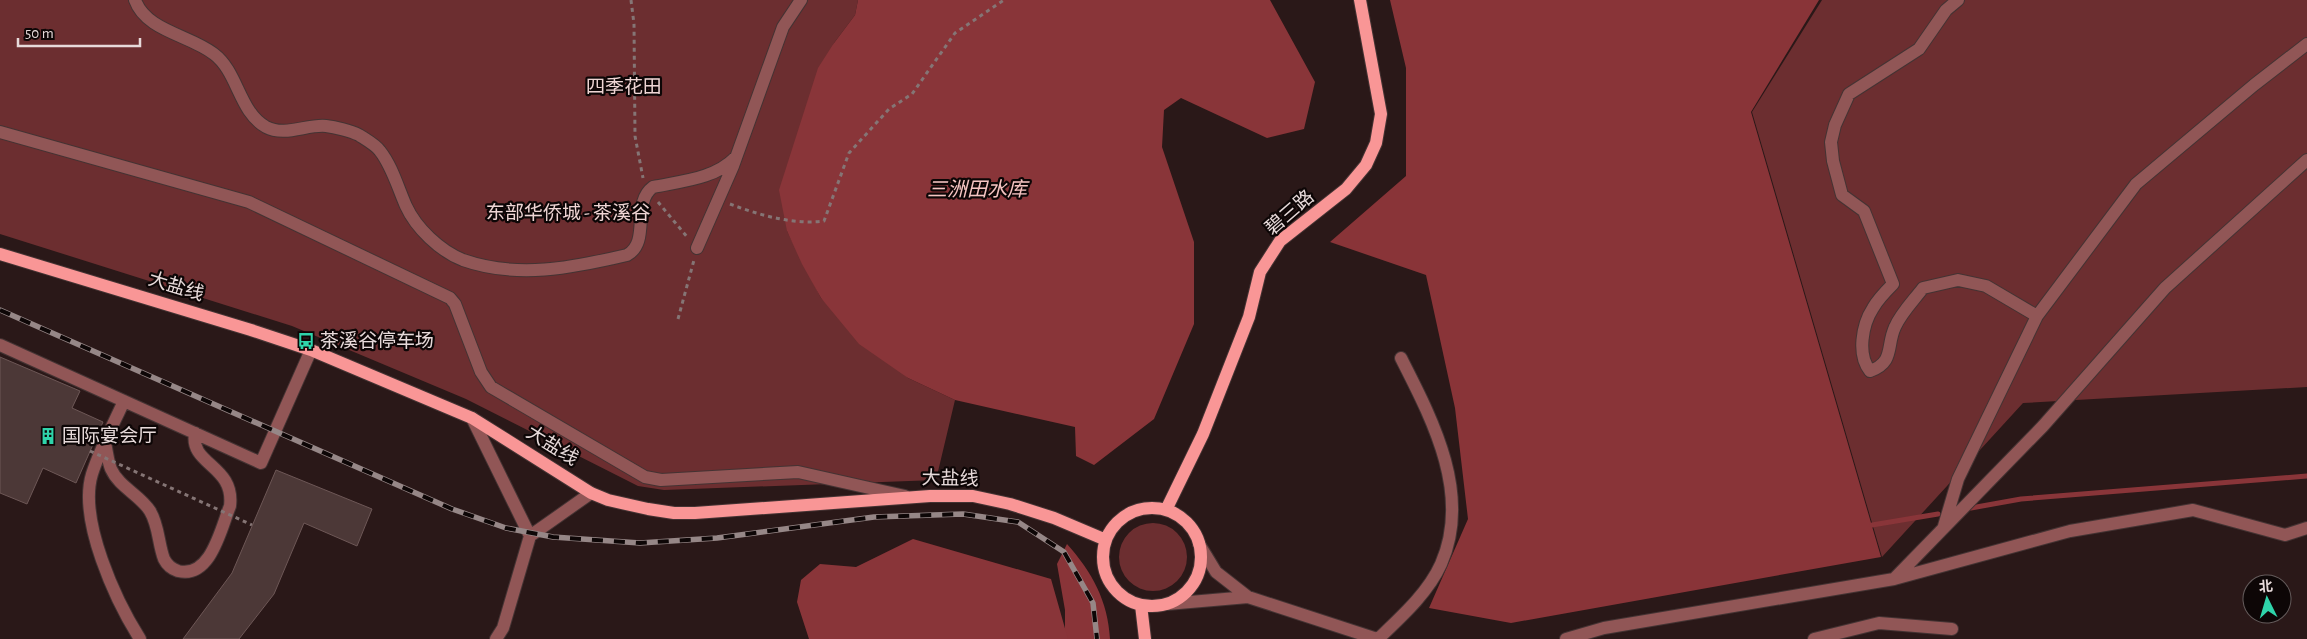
<svg xmlns="http://www.w3.org/2000/svg" width="2307" height="639" viewBox="0 0 2307 639" font-family="'Alegreya Sans','Noto Sans SC',sans-serif">
<style>
.green{fill:#6c2e30}
.forest{fill:#893438}
.water{fill:#893539}
.lines{fill:none;stroke-linecap:round;stroke-linejoin:round}
.stream{stroke:#893539;stroke-width:5}
.building{fill:#4c3837;stroke:#6d5756}
.minor-casing{stroke:#433;stroke-width:14}
.major-casing{stroke:#433;stroke-width:14}
.path{stroke:#857575;stroke-width:3;stroke-dasharray:4 4;stroke-linecap:butt}
.minor{stroke:#915656;stroke-width:12}
.major{stroke:#f99696;stroke-width:12}
.rail-casing{stroke:#968787;stroke-width:5.5}
.rail{stroke:#0d0606;stroke-width:4;stroke-dasharray:11;stroke-linecap:butt}
.path-bridge{stroke:#857575;stroke-width:3;stroke-dasharray:4 4;stroke-linecap:butt}
.labels{text-anchor:middle;dominant-baseline:central;stroke-width:4.5;stroke-linejoin:round;paint-order:stroke}
.park-label{font-size:19px;fill:#efd5d4;stroke:#0d0606}
.street-label{font-size:19px;fill:#e7dada;stroke:#0d0606}
.poi-label{font-size:19px;fill:#e7dada;stroke:#0d0606;text-anchor:start}
.water-label{font-size:20px;font-style:italic;fill:#f6c4c2;stroke:#0d0606}
</style>
<rect width="100%" height="100%" fill="#2a1818"/>
<path class="green" d="M0,0H858L855,15L834,43L787,231L821,298L908,378L955,400L936,480L664,490L638,486L466,399L292,326L0,234Z
M1822,0H2307V387L2023,403L1882,557L1752,112Z
M1119 557a34 34 0 1 1 68 0a34 34 0 1 1-68 0Z"/>
<path class="forest" d="M1390,0H1819L1751,112L1881,557L1511,623L1429,608L1468,519L1455,408L1426,275L1330,242L1406,176V68Z
M1067,544C1092,572 1108,601 1110,639H1065V610L1057,564Z"/>
<path class="water" d="M858,0H1270L1315,82L1304,129L1267,138L1181,98L1164,110L1162,147L1194,242V324L1154,419L1094,465L1076,456L1075,427L955,400L908,378L859,344L821,298L802,264L787,231L779,190L818,68L834,43L855,15Z
M913,539L1051,579L1068,639H809L797,602L801,580L820,564L856,567Z"/>
<g class="lines">
<path class="stream" d="M1971,508L2021,499L2307,476
M1872,525L1938,514"/>
</g>
<path class="building" d="M0,357L80,391L72,408L103,422L76,483L43,468L27,504L0,493Z
M276,470L372,509L357,546L304,523L274,594L239,639H183L232,573Z"/>
<g class="lines">
<g class="minor-casing">
<path id="minor" d="M135,0C146,31 190,35 214,54C238,72 239,112 266,127C285,137 307,124 326,126C335,127 351,131 359,135C365,139 376,145 380,151C392,166 398,188 406,206C416,228 440,251 463,260C517,279 572,268 627,255C651,242 631,203 653,187C682,181 715,179 736,157
M1958,0L1946,10L1919,49L1849,94L1835,125L1831,142L1833,161L1842,195L1864,211L1893,284C1886,291 1878,299 1873,308C1862,325 1857,355 1870,371C1895,362 1886,346 1895,327C1901,313 1914,300 1923,288L1958,280L1986,286L2037,316
M0,132L249,202L450,298L455,304L481,372L491,387L645,477L661,480L798,472L905,496
M697,248L733,166L783,27L801,0
M0,345L261,463L311,350
M124,401C113,425 100,449 92,474C78,520 116,601 140,639
M472,418L530,536
M105,443C107,451 108,462 111,469C119,487 140,495 150,511C159,526 158,543 164,559C167,565 172,569 178,571C211,579 221,528 230,506C235,465 189,465 195,433
M1944,526L1958,479L2037,316L2136,184L2254,85L2307,44
M1199,544L1216,572L1248,597L1377,639
M1894,579L2070,531L2193,510L2285,535L2307,528
M1167,604L1248,597
M496,639L503,628L530,536L591,493
M1378,639C1401,617 1428,593 1441,564C1472,494 1432,419 1401,358
M1566,639L1604,628L1894,579L2043,426L2165,288L2307,160
M1814,639L1879,623L1952,629"/>
</g>
<g class="major-casing">
<path id="major" d="M0,254L251,330L311,350L472,418L591,493L608,500L648,509L674,513H695L930,496H973L1010,504L1054,518L1106,540
M1103 557a49 49 0 1 1 98 0a49 49 0 1 1-98 0Z
M1166,510L1203,434L1249,317L1260,272L1280,241L1346,189L1366,165L1376,143L1381,114L1360,0
M1141,605L1145,639"/>
</g>
<path class="path" d="M631,0L634,24L635,136L643,178
M658,202L688,238
M730,204C759,215 793,225 824,221L849,153L889,109L912,94L955,33L1004,0
M678,319L694,260"/>
<use href="#minor" class="minor"/>
<use href="#major" class="major"/>
<g class="rail-casing">
<path id="rail" d="M0,310L452,509L506,528L553,537L640,543L717,538L874,517L963,514L1018,522L1064,552L1093,603L1097,639"/>
</g>
<use href="#rail" class="rail"/>
<path class="path-bridge" d="M90,451L252,525"/>
</g>
<defs>
<g id="bus-bare" transform="scale(1.35)"><path d="M-5-6H5V4H4V6H2V4H-2V6H-4V4H-5ZM-3.5-4V0h7V-4ZM-3.5 1.2v1.5H-2V1.2ZM2 1.2v1.5H3.5V1.2Z" fill="#2fd4aa" stroke="#0d0606" stroke-width="2.5" paint-order="stroke"/></g>
<g id="building-bare" transform="scale(1.35)"><path d="M-4-6H4V6H1V3H-1V6H-4ZM-2.5-4.3h1.7v1.8h-1.7ZM.8-4.3h1.7v1.8H.8ZM-2.5-1h1.7V.8h-1.7ZM.8-1h1.7V.8H.8Z" fill="#2fd4aa" stroke="#0d0606" stroke-width="2.5" paint-order="stroke"/></g>
</defs>
<g fill-rule="evenodd">
<use href="#bus-bare" x="306" y="341"/>
<use href="#building-bare" x="48" y="436"/>
</g>
<g class="labels">
<g class="park-label">
<text x="624" y="87">四季花田</text>
<text x="568" y="213">东部华侨城 - 茶溪谷</text>
</g>
<g class="street-label">
<text transform="translate(1290 213) rotate(-41)">碧三路</text>
<text transform="translate(176 287) rotate(17)">大盐线</text>
<text transform="translate(552 446) rotate(32)">大盐线</text>
<text transform="translate(950 479) rotate(1)">大盐线</text>
</g>
<g class="poi-label">
<text x="320" y="341">茶溪谷停车场</text>
<text x="62" y="436">国际宴会厅</text>
</g>
<g class="water-label">
<text x="977" y="190">三洲田水库</text>
</g>
</g>
<g transform="translate(2267 599) rotate(355)"><circle r="24" fill="#0d0606" stroke="#645b5b"/>
<path d="M0-4L9 19L0 12L-9 19Z" fill="#2fd4aa"/>
<text y="-8" font-size="14" font-weight="bold" text-anchor="middle" fill="#e7dada">北</text>
</g>
<path d="M18 38v8h122v-8" fill="none" stroke="#e7dada" stroke-width="2.5"/>
<text x="25" y="38" font-size="15" fill="#e7dada" stroke="#0d0606" stroke-width="4" paint-order="stroke">50 m</text>
</svg>
